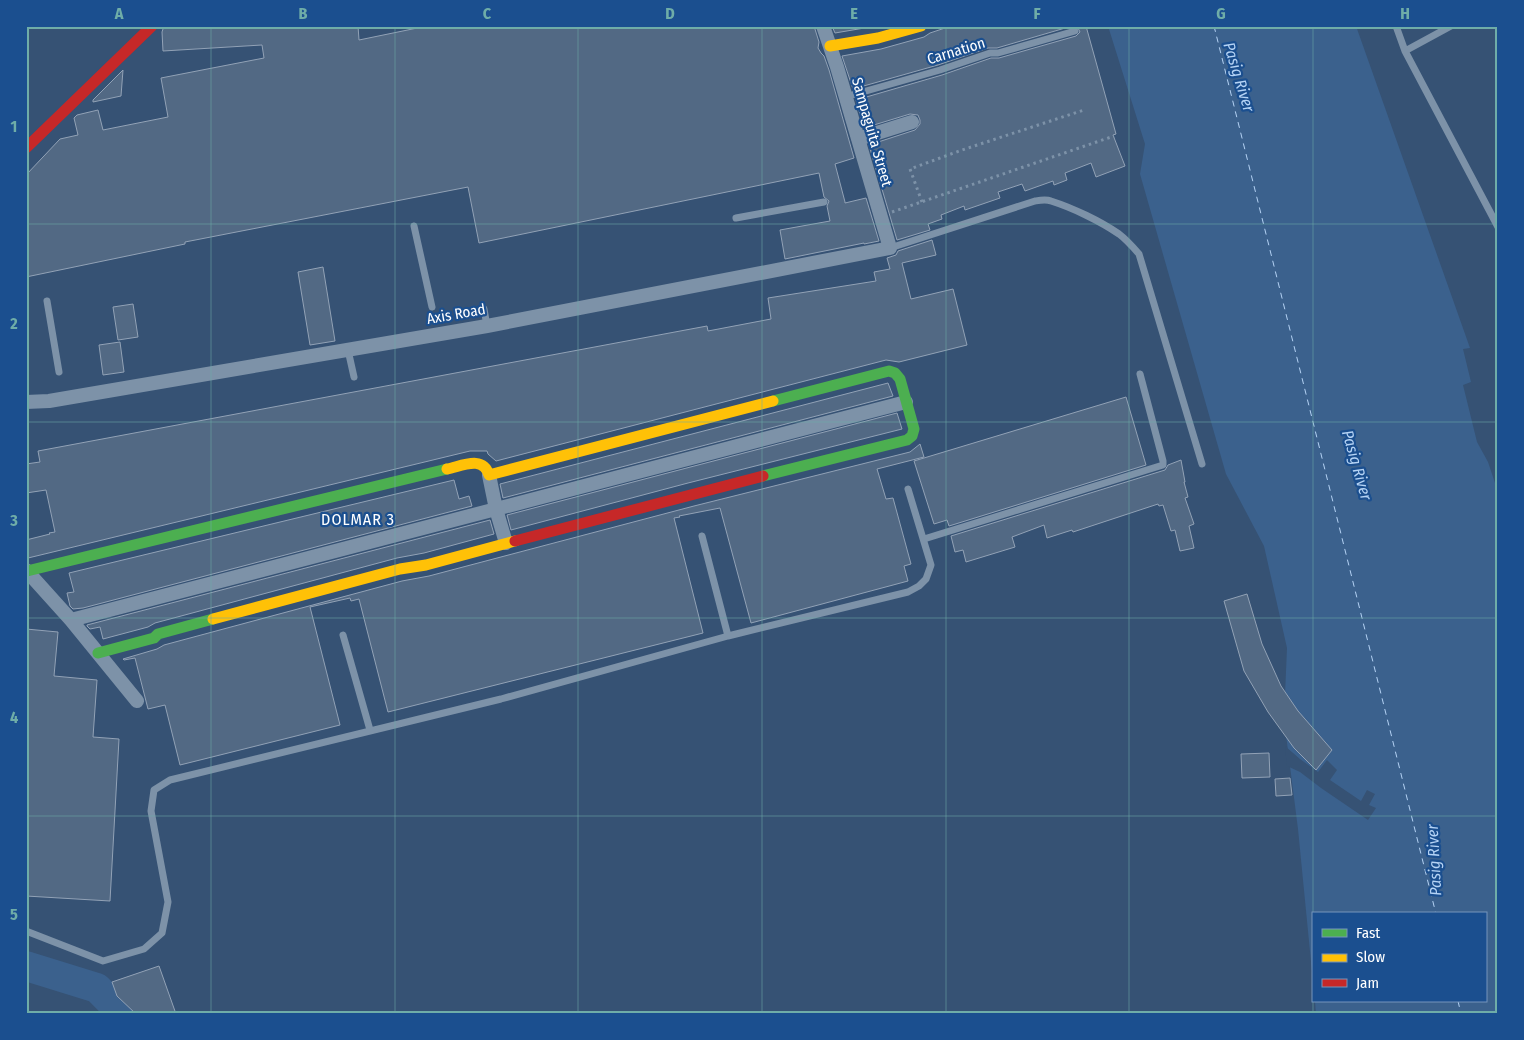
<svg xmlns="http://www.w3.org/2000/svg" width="1524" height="1040" viewBox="0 0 1524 1040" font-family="'Fira Sans Condensed',sans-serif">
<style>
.water{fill:#3b618d}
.pier{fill:#365274}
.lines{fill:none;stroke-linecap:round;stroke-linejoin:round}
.river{stroke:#3b618d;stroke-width:30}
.ferry{stroke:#b5d3f5;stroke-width:1;stroke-dasharray:6 5;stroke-linecap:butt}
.building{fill:#526984;stroke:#92a2b6}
.path{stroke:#7d92a8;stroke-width:3;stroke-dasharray:2.5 4;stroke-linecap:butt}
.lane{stroke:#7d92a8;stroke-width:7}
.street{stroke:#7d92a8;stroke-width:14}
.fast{stroke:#4caf50;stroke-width:11}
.slow{stroke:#ffc107;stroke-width:11}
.jam{stroke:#c62828;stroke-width:11}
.grid{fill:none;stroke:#6fada8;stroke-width:1;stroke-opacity:0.55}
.labels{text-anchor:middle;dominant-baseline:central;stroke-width:4.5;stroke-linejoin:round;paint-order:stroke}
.street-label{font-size:15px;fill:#fff;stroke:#1b4f8f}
.water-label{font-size:16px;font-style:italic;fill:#b5d3f5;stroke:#1b4f8f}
.neighbourhood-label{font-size:16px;letter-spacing:1px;fill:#fff;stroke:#1b4f8f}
.neatline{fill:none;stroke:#6fada8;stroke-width:2}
.grid-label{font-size:16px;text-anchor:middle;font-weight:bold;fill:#6fada8}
</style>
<rect width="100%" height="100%" fill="#365274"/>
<path class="water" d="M1108,26H1356L1470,348L1463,349L1471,382L1463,385L1477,442L1488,462L1498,492V1014H1316L1315,1001H1485V914H1313V982L1298,829L1284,719L1287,648L1264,546L1226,474L1140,174L1145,144Z"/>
<path class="pier" d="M1285,746L1300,759L1318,772L1327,760L1337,770L1330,780L1361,801L1367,790L1375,794L1369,805L1376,808L1368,820L1321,788L1300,772L1287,766Z"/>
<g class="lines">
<path class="river" d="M26,966L97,988L123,1014"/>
<path class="ferry" d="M1214,26L1436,914
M1458,1001L1461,1014"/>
</g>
<path class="building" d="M164,26H358L359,40L427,26H814L819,42L818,48L821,53L824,56L829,70L854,158L835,164L845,202V203L866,198L879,241L864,244V243L785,259L780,230L830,221L827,206L829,201L824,197L819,173L479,243L468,187L185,242V244L26,277V175L60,139L78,135L74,118L77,115L98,110L103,130L168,117L161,78L264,58L262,45L163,51L162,32Z
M832,26H876L835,33Z
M951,26H1072L997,48H988L938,65L853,89L842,56L881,49L924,37L930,33Z
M1077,26H1086L1116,134L1113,135L1125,166L1096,177L1091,163L1065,173L1067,180L1054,185L1053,181L1025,191L1022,184L998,192L1000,198L965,210L964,206L941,215L942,219L928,224L930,230L897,240L869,145L915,130L920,124V120L918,115L910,114L864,128L856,100L942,75L991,58H999L1076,36L1080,32Z
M123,70L121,96L93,102V100Z
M932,240L936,255L902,263L911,299L953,289L967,345L899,362L886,360L496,461L488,454L487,451H470L28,558L26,549V540L50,534L49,533L55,532L46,490L26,493V464L40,462L38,451L707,326L708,331L771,319L768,298L876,281L874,272L890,269L887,258L896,255L898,251Z
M323,267L335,341L310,345L298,272Z
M133,304L138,337L118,340L113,307Z
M120,342L124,372L103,375L99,345Z
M888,383L893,396L503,498L500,484Z
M1126,397L1146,465L949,526L947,520L934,524L914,461Z
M897,413L902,429L688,483L511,530L507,515Z
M920,444L924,457L877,469L886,499L893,498L911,564L904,566L908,581L751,623L720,508L679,516L680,517L674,518L703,633L388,712L359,599L351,601L350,598L310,607L340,725L180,765L165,705L148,709L135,658L124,660L123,659L157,649L164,645L402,581L429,576L694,506L910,452Z
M1181,460L1185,482H1184L1188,497L1185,498L1194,524L1189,526L1194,548L1180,551L1175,530L1171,531L1163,505L1159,506L1158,504L1073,532L1072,530L1047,538L1044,525L1012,537L1015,547L966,562L963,550L955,552L951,536L1165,470L1168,465Z
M454,480L459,499L469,496L472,506L83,608L73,609L70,606L67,593L74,592L69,573Z
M490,520L494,534L424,553L397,558L155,623L148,627L103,639L100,627L90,629L87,626V625Z
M1247,594L1262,644L1281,686L1298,711L1332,750L1316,770L1294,748L1268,712L1244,671L1224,601Z
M26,629L58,632L54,676L97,680L93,737L119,739L110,901L26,896Z
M1269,753L1270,777L1242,778L1241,754Z
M1290,778L1292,795L1276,796L1275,779Z
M159,966L176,1014H136L117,996L112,982Z"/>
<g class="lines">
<path class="path" d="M922,202L910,169L962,150L1084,110
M892,212L1114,136"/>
<path class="lane" d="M1396,26L1405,51L1498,227
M1405,51L1451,26
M845,97L940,70L990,53H998L1075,31
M736,218L824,202
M414,226L432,307
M890,248L1035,201C1041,200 1046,199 1051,201C1073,208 1100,221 1119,234C1127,240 1133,247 1139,254L1202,464
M47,301L59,372
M484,309L487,326
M348,350L354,377
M702,536L728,636
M924,539L1163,465V461L1140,374
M343,635L370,730
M26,931L103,961L144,949L162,933L168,902L151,811L154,790L170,780L501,699L728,636L908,592L919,586L926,579L931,565L908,489"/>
<path class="street" d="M858,139L912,122
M26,402L49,401L487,326L890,248L837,67L823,26
M489,475L496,509L506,543
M26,570L71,620L137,701
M71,620L906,402"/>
<path class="fast" d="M763,476L907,440L912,436L914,429L900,379L895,373L889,371L773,401
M27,571L447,469
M98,653L154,638L158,634L213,619"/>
<path class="slow" d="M830,46L878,38L921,26
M447,469C462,466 483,455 489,475L773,401
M213,619L400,569L426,565L515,541"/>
<path class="jam" d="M26,148L152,26
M515,541L763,476"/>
</g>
<path class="grid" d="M211,26V1014M395,26V1014M578,26V1014M762,26V1014M946,26V1014M1129,26V1014M1313,26V914M26,224H1498M26,422H1498M26,618H1498M26,816H1498M1313,1001V1014"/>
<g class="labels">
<g class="street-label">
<text transform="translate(956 51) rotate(-17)">Carnation</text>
<text transform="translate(872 132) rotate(74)">Sampaguita Street</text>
<text transform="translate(456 314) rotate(-10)">Axis Road</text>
</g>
<g class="water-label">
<text transform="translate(1239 77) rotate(73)">Pasig River</text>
<text transform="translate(1357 465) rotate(74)">Pasig River</text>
<text transform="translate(1434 860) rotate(-93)">Pasig River</text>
</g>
<g class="neighbourhood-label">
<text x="358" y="519">DOLMAR 3</text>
</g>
</g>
<rect width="1524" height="1040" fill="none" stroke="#1b4f8f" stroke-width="55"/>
<rect x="1312" y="912" width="175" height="90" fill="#1b4f8f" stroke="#7695bc"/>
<rect x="1322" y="929" width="25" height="8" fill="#4caf50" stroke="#7695bc"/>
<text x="1356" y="938" font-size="15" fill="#ffffff">Fast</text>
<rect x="1322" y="954" width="25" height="8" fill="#ffc107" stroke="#7695bc"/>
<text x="1356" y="962" font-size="15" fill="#ffffff">Slow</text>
<rect x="1322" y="979" width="25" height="8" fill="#c62828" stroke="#7695bc"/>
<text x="1356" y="988" font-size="15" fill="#ffffff">Jam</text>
<rect x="28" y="28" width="1468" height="984" class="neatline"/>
<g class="grid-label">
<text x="119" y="19">A</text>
<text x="303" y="19">B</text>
<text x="487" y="19">C</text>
<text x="670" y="19">D</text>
<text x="854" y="19">E</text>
<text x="1037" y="19">F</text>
<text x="1221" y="19">G</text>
<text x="1405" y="19">H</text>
<text x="14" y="132">1</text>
<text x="14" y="329">2</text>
<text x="14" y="526">3</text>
<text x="14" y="723">4</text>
<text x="14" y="920">5</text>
</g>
</svg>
